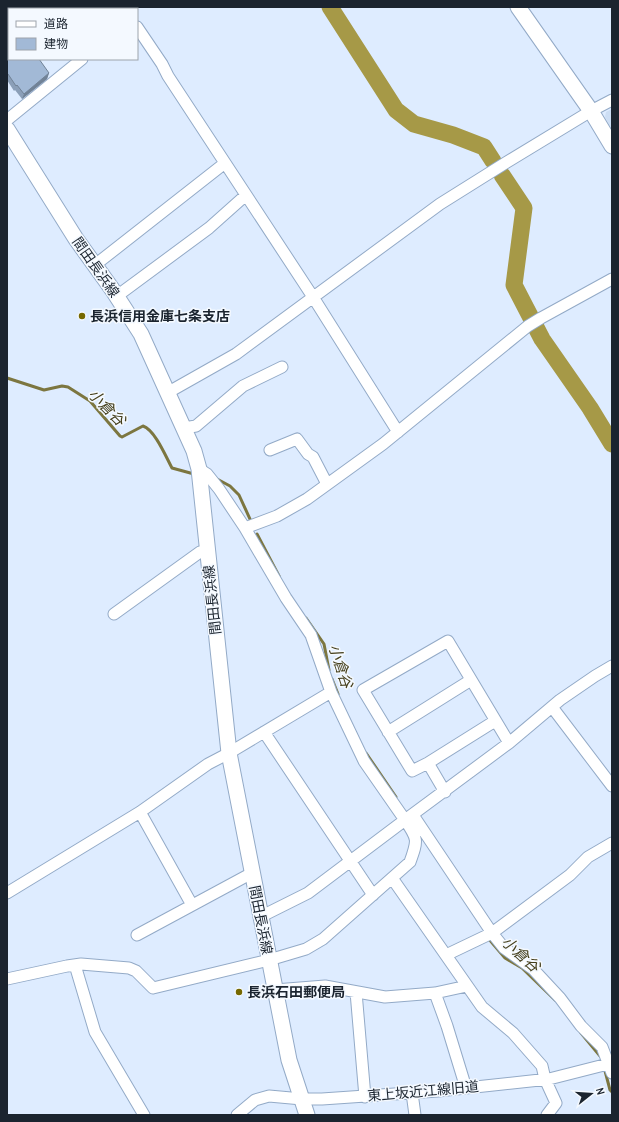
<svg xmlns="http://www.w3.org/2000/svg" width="619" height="1122" viewBox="0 0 619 1122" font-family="'Archivo Narrow','Noto Sans JP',sans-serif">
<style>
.built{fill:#cddef4}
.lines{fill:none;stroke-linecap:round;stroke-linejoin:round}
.stream{stroke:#7c7640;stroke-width:3}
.river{stroke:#a69947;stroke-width:17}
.street-casing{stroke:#93aac7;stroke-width:13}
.secondary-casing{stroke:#93aac7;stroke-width:17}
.street{stroke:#fff;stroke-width:11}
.secondary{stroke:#fff;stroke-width:15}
.wall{fill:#8b9fb8}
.shaded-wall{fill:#718296}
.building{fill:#a2b9d6;stroke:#718296}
.poi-dot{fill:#766800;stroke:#f4f9ff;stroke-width:1.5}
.labels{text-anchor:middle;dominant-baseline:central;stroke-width:3;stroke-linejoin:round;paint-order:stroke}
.street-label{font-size:14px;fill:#1b242f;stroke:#f4f9ff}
.poi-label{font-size:14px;font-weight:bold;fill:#1b242f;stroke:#f4f9ff;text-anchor:start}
.water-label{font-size:15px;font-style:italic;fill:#453f1c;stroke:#f4f9ff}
</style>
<rect width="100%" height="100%" fill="#deecff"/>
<path class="built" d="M612,109V130L605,117L606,112Z"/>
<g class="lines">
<path class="stream" d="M7,378L44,390L62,386L68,387L90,401L120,436L122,437L143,426C155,430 166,457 172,468L194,474
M217,479L230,486L239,495L250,519
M257,534L279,576
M306,618L324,644L329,670
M332,679L338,694
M366,753L396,797
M488,938L505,958L522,968L555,1000
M581,1033L600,1056
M604,1067L610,1090L612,1092"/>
<path class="river" d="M330,7L396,110L414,124L453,135L484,147L493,161
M502,175L524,208L514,285L542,339L590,408L612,444"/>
<g class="street-casing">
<path id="street" d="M123,7L124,9
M137,27L162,64L168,76L313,297L398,432
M7,120L82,59
M95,265L225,163
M117,296L209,228L246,195
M167,393L236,354L440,204L507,162L591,111L612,100
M184,428L196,426L243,386L282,367
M270,450L297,439L308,454L313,457L327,484
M199,469L207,474L219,489L245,528L286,598L311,635L331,692L364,761L405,820L308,893L260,917
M245,528L277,516L307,499L383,444L528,326L541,318L612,279
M114,614L200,552L207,550
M552,707L612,786
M495,721L428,763L412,771L363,690L448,641L509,743
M264,732L373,895
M388,732L471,680
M428,763L445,792
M140,812L192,905
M413,815L492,933L504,948L533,969L560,998L581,1026L602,1047L612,1073
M392,878L482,1007L513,1033L542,1066L545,1079L556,1103L547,1115
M7,893L140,812L208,764L229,753L331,692
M137,935L252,873
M446,955L492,933L570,875L588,857L612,843
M75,965L95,1032L144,1115
M7,979L67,966L81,964L129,968L136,971L153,988L269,960L306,949L323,939L410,862C418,840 418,839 405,820L509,743L560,700L595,676L612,666
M275,990L325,986L385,997L435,993L467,986
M356,992L365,1097
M435,993L447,1026L466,1088
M412,1093L415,1115
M237,1115L255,1100L269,1096L302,1099H322L438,1091L549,1079L612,1063"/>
</g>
<g class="secondary-casing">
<path id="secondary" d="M518,7L591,111L612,146
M7,129L76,239L112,289L141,334L194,451L199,469L229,753L289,1060L307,1115"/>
</g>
<use href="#street" class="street"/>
<use href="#secondary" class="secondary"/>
</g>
<path class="wall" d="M7,37L9,59L49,73L47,79L22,99L15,90L14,91L7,80Z"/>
<path class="shaded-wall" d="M49,73L47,79L22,99L24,94Z"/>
<path class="building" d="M9,36V59H39L49,73L24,94L17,85L16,86L8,74L7,75V37Z"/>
<g class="poi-dot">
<circle cx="82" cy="316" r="4"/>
<circle cx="239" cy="992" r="4"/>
</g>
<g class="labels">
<g class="street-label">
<text transform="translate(96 267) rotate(55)">間田長浜線</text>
<text transform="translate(212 600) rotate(-96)">間田長浜線</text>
<text transform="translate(261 920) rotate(79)">間田長浜線</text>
<text transform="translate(423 1091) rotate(-5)">東上坂近江線旧道</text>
</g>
<g class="poi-label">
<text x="90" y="316">長浜信用金庫七条支店</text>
<text x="247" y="992">長浜石田郵便局</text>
</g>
<g class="water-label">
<text transform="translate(107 407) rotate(45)">小倉谷</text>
<text transform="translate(341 666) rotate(72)">小倉谷</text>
<text transform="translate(521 954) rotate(42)">小倉谷</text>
</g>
</g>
<rect width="619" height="1122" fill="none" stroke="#1b242f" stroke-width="16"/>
<rect x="8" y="8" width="130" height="52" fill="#f4f9ff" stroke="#9da4ac"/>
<rect x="16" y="21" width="20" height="6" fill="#ffffff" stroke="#9da4ac"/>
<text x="44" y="28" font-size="12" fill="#1b242f">道路</text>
<rect x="16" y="38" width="20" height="12" fill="#a2b9d6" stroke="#9da4ac"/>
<text x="44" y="48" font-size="12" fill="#1b242f">建物</text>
<g transform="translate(591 1094) rotate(73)" stroke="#f4f9ff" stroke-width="3" paint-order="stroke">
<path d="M0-3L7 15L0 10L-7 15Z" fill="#1b242f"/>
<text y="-6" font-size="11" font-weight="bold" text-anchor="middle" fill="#1b242f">N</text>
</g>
</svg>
